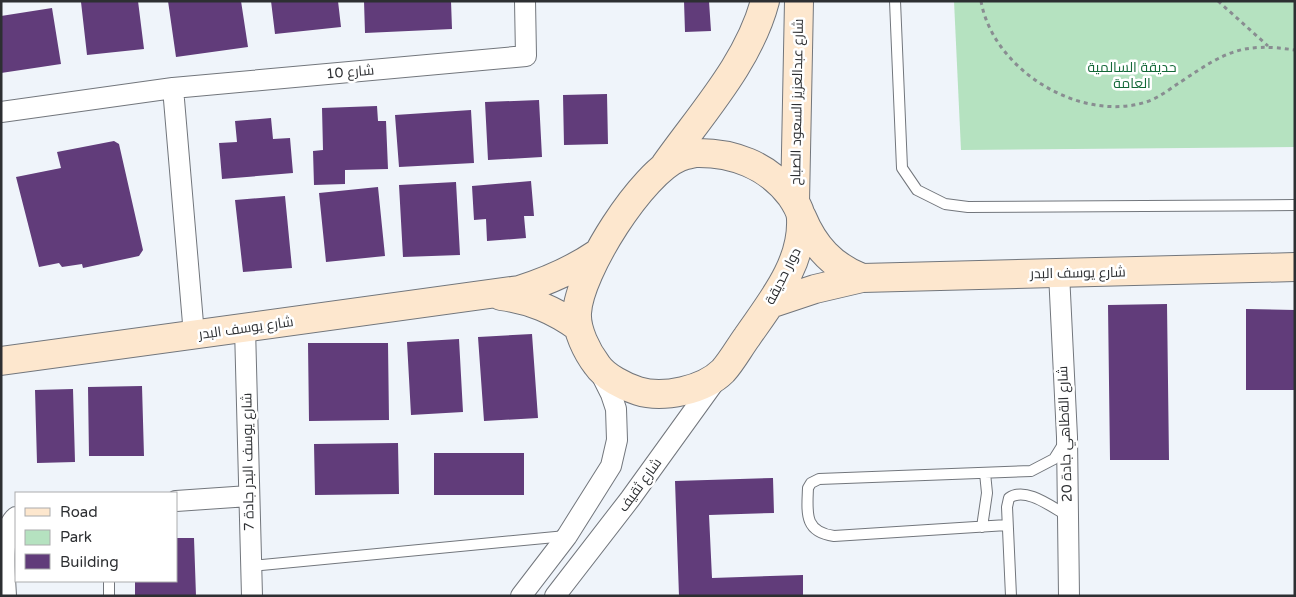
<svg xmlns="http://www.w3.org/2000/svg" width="1296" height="597" viewBox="0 0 1296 597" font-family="'Varela Round',Cairo,sans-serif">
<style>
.green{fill:#b5e2c0}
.building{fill:#613c7a}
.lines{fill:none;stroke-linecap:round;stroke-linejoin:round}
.lane-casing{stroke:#72767c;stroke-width:12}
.street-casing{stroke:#72767c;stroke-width:22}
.secondary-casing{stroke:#72767c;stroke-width:30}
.path{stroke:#898d91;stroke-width:3;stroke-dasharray:4 4;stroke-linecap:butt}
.lane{stroke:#fff;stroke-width:10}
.street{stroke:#fff;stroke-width:20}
.secondary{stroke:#fde7ce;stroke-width:28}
.labels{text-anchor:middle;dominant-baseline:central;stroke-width:5;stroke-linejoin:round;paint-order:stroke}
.park-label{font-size:14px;fill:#146838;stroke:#fff}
.street-label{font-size:14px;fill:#2d2f32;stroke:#fff}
</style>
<rect width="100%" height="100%" fill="#eff4fa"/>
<path class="green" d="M954,1H1295V147L961,150Z"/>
<path class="building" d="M138,1L144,49L87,55L81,2Z
M168,1H241L248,47L176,57Z
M271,1H338L341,27L275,34Z
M364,1H451L452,29L365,33Z
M684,1H709L711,31L685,32Z
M52,8L61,64L1,73V16Z
M607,94L608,144L564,145L563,95Z
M539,100L542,157L488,160L485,102Z
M377,106L378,121H386L388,169L345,170V184L314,185L313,151L323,150L322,108Z
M471,110L474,163L399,167L395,115Z
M271,118L273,139L290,138L293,173L222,179L219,143L237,142L235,121Z
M114,141L119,144L143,250L139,256L83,268L82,264L62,267L59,263L39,267L16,177L61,168L57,152Z
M531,181L534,216H524L526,238L487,241L486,219L474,220L472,186Z
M456,182L460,255L403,257L399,185Z
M378,187L385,256L326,262L319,193Z
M285,196L292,268L243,272L235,200Z
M1167,304L1169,460H1110L1108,305Z
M1246,309L1295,310V390H1246Z
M532,334L538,418L484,421L478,337Z
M459,339L463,412L411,415L407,342Z
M308,343H388L389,420L309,421Z
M142,386L144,456H89L88,387Z
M73,389L75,462L37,463L35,390Z
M398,443L399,494L315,495L314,444Z
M434,453H524V495H434Z
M773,478L774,513L709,515L712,578L803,575V596H679L675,481Z
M176,538H194L196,596H135V581H176Z"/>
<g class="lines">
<g class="lane-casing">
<path id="lane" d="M895,1L902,168L917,190L945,204L968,207L1295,205
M1007,525L834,536C804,532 807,513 808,488L811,483L819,479L1031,471L1054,459L1064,443
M982,527L987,493L985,473
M251,566L566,536
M109,596V581
M1011,596L1007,507L1009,498C1026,486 1053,508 1068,516"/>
</g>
<g class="street-casing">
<path id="street" d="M173,88L194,335
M1,112L173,88L526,56L525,1
M1059,273L1067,437L1069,596
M245,328L252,596
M176,501L249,496
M6,596C5,574 0,530 16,517
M521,596L567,536L611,466L617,440L616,409L611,394L599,370
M555,596L630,499L718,377"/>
</g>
<g class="secondary-casing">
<path id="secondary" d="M695,153C732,152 768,165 791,196C795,202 801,211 801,219C803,264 771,302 747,337C739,348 732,361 723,371C704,390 663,399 638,391C625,387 605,377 597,365C587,352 576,330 577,313C579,272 642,172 680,157C685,155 691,154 695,153Z
M665,165C701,114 749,62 765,1
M795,202L799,1
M802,217C814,246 832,266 862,278
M501,296C531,300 554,310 578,327
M770,304L815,289L862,278L1295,267
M1,361L519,290C548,281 573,270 598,253"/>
</g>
<path class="path" d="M981,1C993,70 1080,123 1146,102C1159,98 1171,88 1182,81C1225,52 1242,42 1295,50
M1218,1L1268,46"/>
<use href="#lane" class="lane"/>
<use href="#street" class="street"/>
<use href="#secondary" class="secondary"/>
</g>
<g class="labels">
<g class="park-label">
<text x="1132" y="67">حديقة السالمية<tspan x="1132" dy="16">العامة</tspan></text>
</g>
<g class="street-label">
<text transform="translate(350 72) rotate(-5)">شارع 10</text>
<text transform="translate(797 102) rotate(-89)">شارع عبدالعزيز السعود الصباح</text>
<text transform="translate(1078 273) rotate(-1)">شارع يوسف البدر</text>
<text transform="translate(783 276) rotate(-63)">دوار حديقة</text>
<text transform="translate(246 328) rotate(-8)">شارع يوسف البدر</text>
<text transform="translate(1065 434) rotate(-92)">شارع الةطاهي جادة 20</text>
<text transform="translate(248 462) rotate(-91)">شارع يوسف البدر جادة 7</text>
<text transform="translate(640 485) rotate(-54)">شارع ثقيف</text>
</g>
</g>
<rect width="1296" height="597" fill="none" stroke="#2d2f32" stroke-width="5"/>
<rect x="15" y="492" width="162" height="90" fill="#ffffff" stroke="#abacad"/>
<rect x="25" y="508" width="25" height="8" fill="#fde7ce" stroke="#abacad"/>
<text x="60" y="517" font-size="15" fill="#2d2f32">Road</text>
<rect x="25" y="530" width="25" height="15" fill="#b5e2c0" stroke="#abacad"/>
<text x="60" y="542" font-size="15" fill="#2d2f32">Park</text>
<rect x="25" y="554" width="25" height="15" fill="#613c7a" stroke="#abacad"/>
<text x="60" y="567" font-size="15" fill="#2d2f32">Building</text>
</svg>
